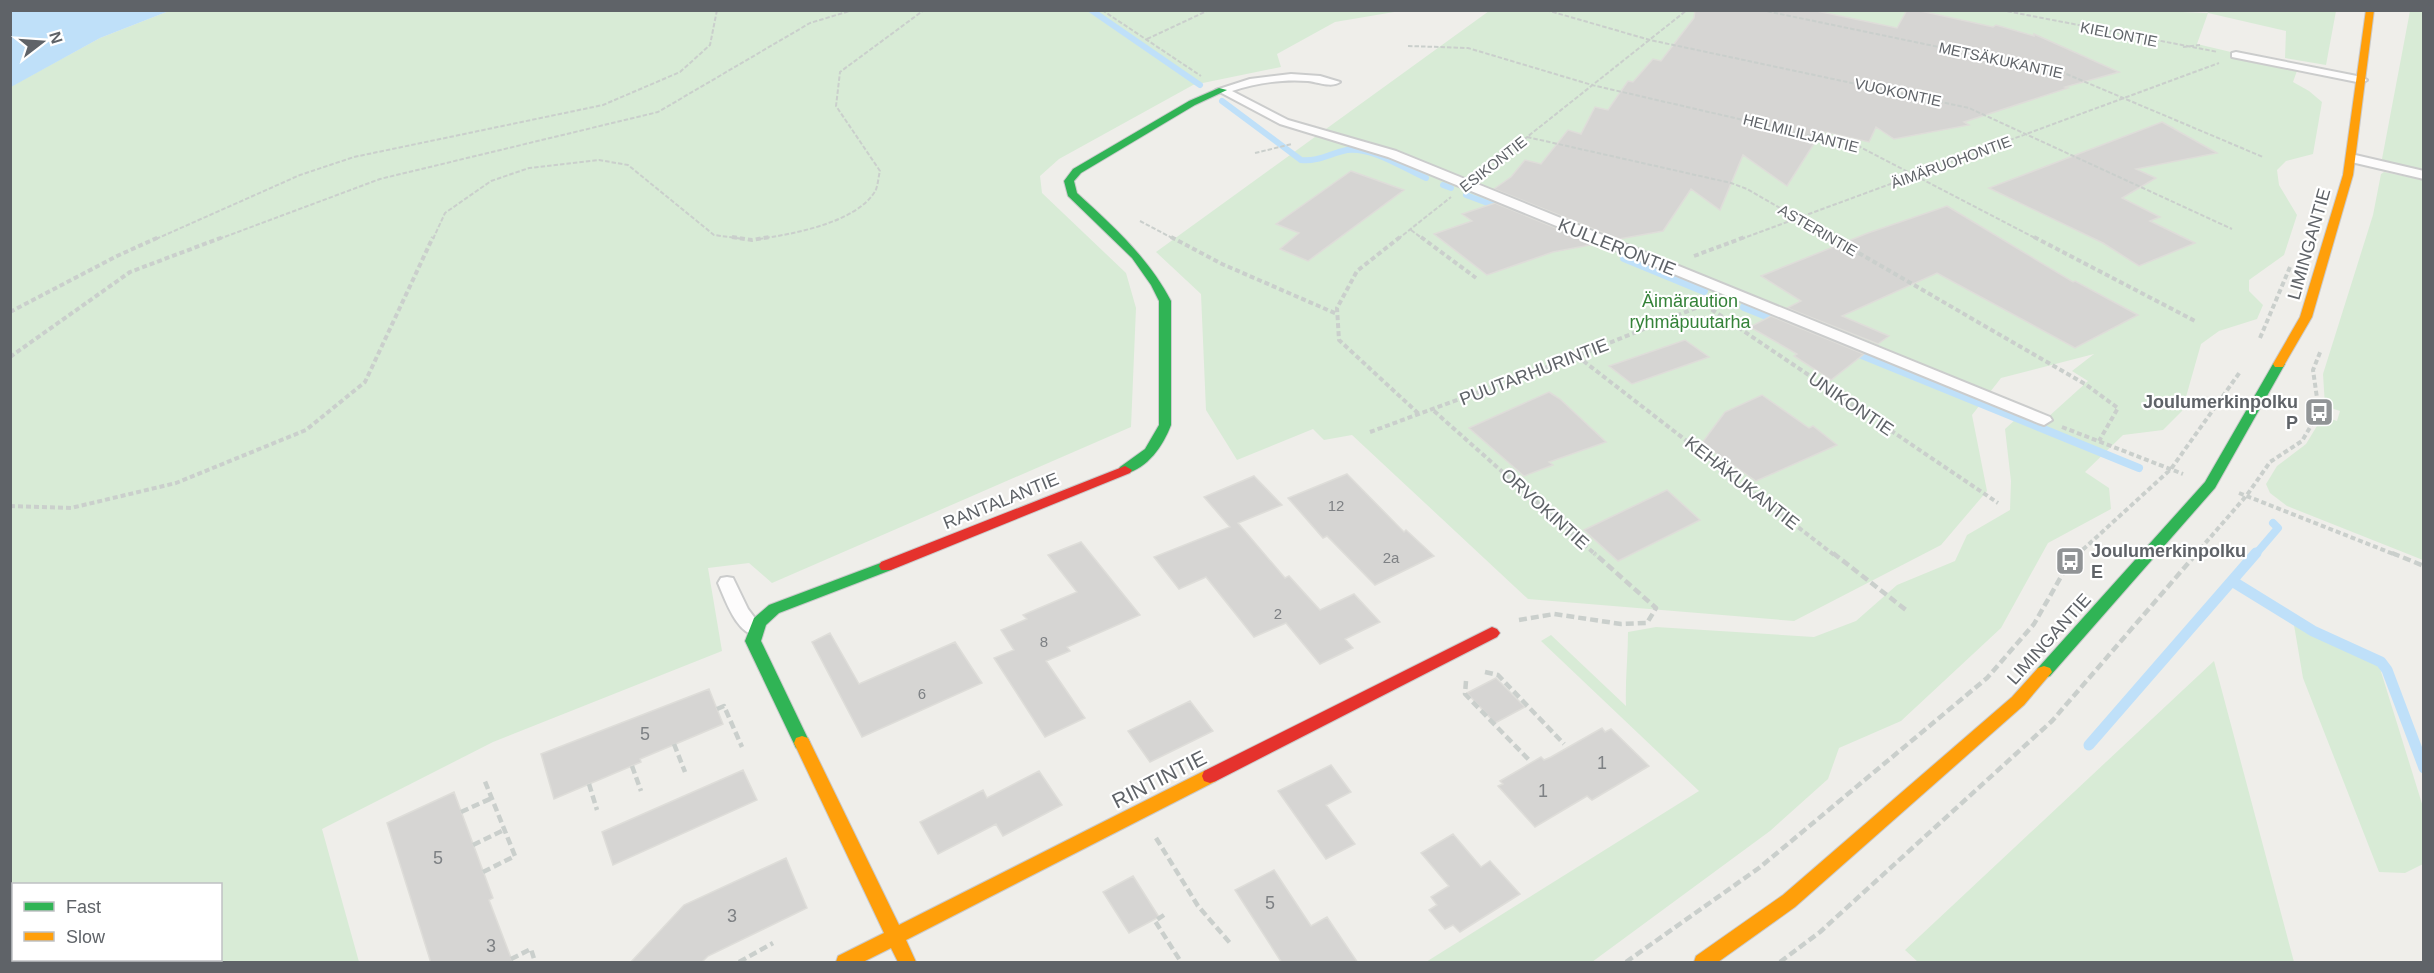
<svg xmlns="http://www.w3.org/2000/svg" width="2434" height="973" viewBox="0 0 2434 973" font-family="Helvetica,sans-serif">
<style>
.green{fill:#d8ebd6;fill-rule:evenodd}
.water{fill:#bfe0f9}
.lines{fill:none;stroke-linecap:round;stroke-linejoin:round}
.stream-far2{stroke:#bfe0f9;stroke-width:6}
.stream-far1{stroke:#bfe0f9;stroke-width:8}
.stream{stroke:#bfe0f9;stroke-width:11}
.building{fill:#d6d5d3;stroke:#deddd9;stroke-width:1.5}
.lane-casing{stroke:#cbcccc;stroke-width:4}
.fast-casing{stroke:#cacacb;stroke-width:2}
.slow-casing{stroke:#cacacb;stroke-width:2}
.jam-casing{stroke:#cacacb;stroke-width:2}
.path-far2{stroke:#cacfcc;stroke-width:2;stroke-dasharray:4.5 2;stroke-linecap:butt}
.path-far1{stroke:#cacfcc;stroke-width:4;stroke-dasharray:5 3;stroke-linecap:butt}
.path{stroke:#cacfcc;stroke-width:4.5;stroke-dasharray:8 4;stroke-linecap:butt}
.lane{fill:#fdfcfc;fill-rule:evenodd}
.fast{fill:#30b455;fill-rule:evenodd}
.slow{fill:#ff9f0a;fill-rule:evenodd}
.jam{fill:#e5322d;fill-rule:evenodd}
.labels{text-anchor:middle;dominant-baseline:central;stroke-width:4.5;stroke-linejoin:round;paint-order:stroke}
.far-street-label{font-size:15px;fill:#5f6368;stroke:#fff}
.number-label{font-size:15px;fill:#7e8184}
.street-label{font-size:18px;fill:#5f6368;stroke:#fff}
.park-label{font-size:18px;fill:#348238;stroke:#fff}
.poi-label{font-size:18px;font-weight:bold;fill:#5f6368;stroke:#fff;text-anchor:end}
.near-number-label{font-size:18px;fill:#7e8184}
.near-street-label{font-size:21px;fill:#5f6368;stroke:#fff}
</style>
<rect width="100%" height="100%" fill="#efeeea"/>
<path class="green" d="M2133,10L2207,13L2212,10L2336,11L2326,65L2285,58L2286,31L2208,13L2197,44L2298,68L2293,82L2309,91L2322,102L2313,154L2286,161L2277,170L2279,185L2297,215L2284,255L2249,280V291L2263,305L2257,319L2219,331L2201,344L2182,411L2163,430L2123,435L2085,472L2109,488L2111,509L2048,543L2001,628L1901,721L1839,748L1828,779L1770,831L1592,962H1426L1699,791L1541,641L1551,635L1626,706C1625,681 1628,657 1628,632L1656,627L1814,637L1856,621L1897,585L1955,561L1967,535L2010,510L2011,481L2005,429L2016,419L2037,427L2088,381L2072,371L2094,354L2001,378L1972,415L1987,491L1941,545L1794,621L1528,599L1352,435L1324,440L1313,429L1237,460L1206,410L1201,294L1156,252L1489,11Z
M169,11H1400L1335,22L1277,54L1281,67L1193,85L1059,159L1040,176L1042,193L1126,273L1136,308L1131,427L772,583L749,563L708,568L722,651L493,742L322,829L359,962H11L10,87L100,38ZM14,884H220V960H14Z
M2410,11H2423V171L2390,164L2382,159Z
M2384,172L2423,180V560L2287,506L2270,493L2266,484L2277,466L2306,444L2323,416L2337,421L2340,411L2325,406L2323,374L2373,215L2381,174Z
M2294,625L2378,662L2423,807V864L2405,873L2379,872L2303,678Z
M2214,661L2294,962H1918L1905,950Z"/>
<path class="water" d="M11,10H169V11L100,38L11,87Z"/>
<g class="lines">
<path class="stream-far2" d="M1091,10L1200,85
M1222,101L1301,160C1318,162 1331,153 1347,150C1373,147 1403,168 1426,178
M1443,185L1451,188
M1466,195L1501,208"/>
<path class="stream-far1" d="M1624,258L1704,291
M1744,307L1779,321
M1852,351L2139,468
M2255,555L2278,528L2273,523"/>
<path class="stream" d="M2232,581L2313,631L2381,662L2387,670L2424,768
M2089,745L2256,553"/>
</g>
<path class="building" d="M1695,10H1812L1897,28L1907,10H1916L1993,27L1996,25L2034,36V34L2119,72L2065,87L2068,88L1964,122L1969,125L1894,139L1876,127L1869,142L1822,131L1787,186L1743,155L1720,210L1691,189L1663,231L1619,239L1494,189L1511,177L1525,160L1541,164L1568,130L1581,134L1595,107L1608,110L1628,81L1633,82L1653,59L1661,61L1694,18Z
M2162,122L2217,153L2136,169L2156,178L2122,198L2160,217L2150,221L2195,243L2139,266L2103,243L1989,188Z
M1351,171L1404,190L1308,261L1280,249L1299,233L1276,224Z
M1495,203L1595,244L1553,252L1487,275L1434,234L1472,221L1462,214Z
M1947,206L2073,282L2075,281L2138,315L2075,348L1937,273L1842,316L1889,336L1878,344L1787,308L1801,301L1761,276L1868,233Z
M1771,316L1864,354L1831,380L1794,356L1797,354L1750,327Z
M1685,340L1709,357L1632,384L1609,366Z
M1549,392L1560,399L1606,442L1549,462L1553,465L1524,476L1469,428Z
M1762,395L1809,428L1813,426L1837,445L1756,481L1702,443L1725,412Z
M1347,474L1404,532L1406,530L1434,556L1375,585L1327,536L1323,538L1288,498Z
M1254,476L1282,505L1238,523L1285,578L1289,576L1320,610L1354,594L1380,622L1345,639L1353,648L1320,664L1286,623L1254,637L1206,577L1179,589L1154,557L1230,527L1204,497Z
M1667,490L1700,520L1618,561L1584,530Z
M1081,542L1140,615L1067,647L1070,651L1046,661L1085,718L1045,737L994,658L1014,650L1001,630L1027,619L1023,615L1077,592L1048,555Z
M830,633L859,684L955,642L982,683L862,737L812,642Z
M1496,678L1525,707L1495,723L1467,693Z
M709,689L723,724L640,759L641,762L554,799L541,754Z
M1190,701L1213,731L1150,762L1128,731Z
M1602,728L1605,732L1611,729L1649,766L1592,800L1587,796L1535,827L1498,786L1503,784L1500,781L1541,757L1544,760L1551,757Z
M1331,765L1351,792L1326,805L1355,844L1326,859L1278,791Z
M743,770L757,800L613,865L602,832Z
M1039,771L1062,805L1003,836L996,824L938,854L920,822L983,790L987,798Z
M454,792L493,898L489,900L513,963H431L387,823Z
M1453,834L1481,867L1490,861L1520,894L1460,932L1453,925L1445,929L1429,910L1437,905L1431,897L1449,886L1421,853Z
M786,858L807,908L708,956L701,963H630L684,905Z
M1274,870L1311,926L1327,917L1358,963H1282L1235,890Z
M1133,876L1159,917L1129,933L1103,892Z"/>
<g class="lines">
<g class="lane-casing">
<path id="lane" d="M2236,52L2362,77L2367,80L2362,83L2232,57V53Z
M1291,74L1320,76L1340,82C1332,88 1317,82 1308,81C1282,79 1256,83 1232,91L1288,120L1396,151L2050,417L2052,420L2044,425L2038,423L1388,157L1280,124L1216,90L1250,79Z
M2351,154L2424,171V179L2347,161V155Z
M727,577L733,578L748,609L763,629L761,634C739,641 725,599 718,583L721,578Z"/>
</g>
<g class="fast-casing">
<path id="fast" d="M1219,88L1227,90L1195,105L1081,173L1074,181L1077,193C1113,226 1148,257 1171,301V425C1163,446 1148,468 1125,474L1118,470L1120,467L1145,449L1159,425V301L1151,285L1132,258L1068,196L1064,181L1073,169L1189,101Z
M2279,360L2285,364L2215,488L2050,676L2044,678L2038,676L2036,672L2038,668L2205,482L2273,364Z
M886,561L891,562L893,566L891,570L779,613L766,625L761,641L810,743L808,748L802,750L796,748L745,641L754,618L769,605Z"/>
</g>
<g class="slow-casing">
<path id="slow" d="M2366,10H2374L2353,175L2312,317L2283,367H2275L2273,364L2300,317L2343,175Z
M2044,666L2050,668L2052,672L2024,705L1795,907L1718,962H1694L1696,956L1783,895L2012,697L2038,668Z
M802,736L808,738L899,925L1204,771L1210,769L1216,771L1218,776L1216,781L906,940L916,962H898L891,948L863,962H836L838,956L884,933L794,743L796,738Z"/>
</g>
<g class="jam-casing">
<path id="jam" d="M1125,466L1132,470L1130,473L891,570H881L879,566L881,562Z
M1492,627L1497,629L1500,633L1497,637L1216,781L1210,783L1204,781L1202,776L1204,771Z"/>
</g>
<path class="path-far2" d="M1102,10L1201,76
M1546,10L1650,40L1969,108L2232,229
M1761,10L2064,73L2263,157
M2001,10L2218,52
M1147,39L1209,10
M1408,46L1468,48L1592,85L1860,147L2037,239
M2183,47L2200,45
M1527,137L1731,183L1747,189L1834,239
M1255,153L1292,144
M1483,172L1687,10
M1140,221L1174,239
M1411,230L1423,239
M156,239L300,175L354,157L603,105L680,72L710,45L717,10
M219,239L380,179L658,112L810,23L853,10
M433,239L445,213L491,181L529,168L599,160L628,165L714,235L744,239
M759,239C793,234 854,223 874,193C878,188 878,178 880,171L836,106L840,72L924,10
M1398,239L1451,197
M1741,239L2219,63"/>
<path class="path-far1" d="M732,237L752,240L770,237
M1171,237L1222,264L1337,314
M1400,237L1357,271L1337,308L1339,340L1420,415
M1421,237L1476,278
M1831,237L2085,384L2118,408L2099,441
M2034,237L2197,322
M1694,256L1745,237
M1705,305L1998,503
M10,312L117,256L159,237
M2260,338L2290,267
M1577,356L1834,555
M10,357L130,272L223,237
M1434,411L1596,555
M2062,427L2183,474
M1370,432L1577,356L1708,303
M2239,493L2396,555
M10,506L71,508L176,483L306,430L365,382L433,237
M2077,555L2171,469L2240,372
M2195,555L2247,495L2270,462L2302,441L2319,412L2313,370L2321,350"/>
<path class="path" d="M1833,553L1906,610
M2392,553L2424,566
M1519,620L1554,614L1621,624L1647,623L1656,608L1594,553
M1485,672L1498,675L1564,744
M1466,681L1465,694L1529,760
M717,709L724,706L742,747
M674,744L685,772
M632,766L641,791
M589,784L597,810
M461,812L492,798
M1156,838L1198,906L1230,943
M473,845L504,830
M483,872L515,856L484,779
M1164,915L1155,921L1181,962
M511,959L531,949L535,962
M739,962L773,943
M1626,962L1759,868L1987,678L2034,624L2070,561L2078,553
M1780,962L1820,932L2052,721L2197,553"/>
<use href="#lane" class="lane"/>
<use href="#fast" class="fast"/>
<use href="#slow" class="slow"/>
<use href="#jam" class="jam"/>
</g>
<defs>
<g id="bus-square" transform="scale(1.5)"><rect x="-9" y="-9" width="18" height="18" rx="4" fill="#919496" stroke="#fff"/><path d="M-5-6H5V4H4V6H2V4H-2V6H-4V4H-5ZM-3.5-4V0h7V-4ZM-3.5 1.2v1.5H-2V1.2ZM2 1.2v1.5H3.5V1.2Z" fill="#fff"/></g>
</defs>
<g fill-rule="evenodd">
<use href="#bus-square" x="2319" y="412"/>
<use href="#bus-square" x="2070" y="561"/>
</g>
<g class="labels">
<g class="far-street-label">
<text transform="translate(2119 34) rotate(11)">KIELONTIE</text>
<text transform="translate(2001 60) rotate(12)">METSÄKUKANTIE</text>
<text transform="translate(1898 92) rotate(12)">VUOKONTIE</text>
<text transform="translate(1801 133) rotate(14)">HELMILILJANTIE</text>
<text transform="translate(1951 162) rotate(-20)">ÄIMÄRUOHONTIE</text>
<text transform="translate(1493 164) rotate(-38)">ESIKONTIE</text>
<text transform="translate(1818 230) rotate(30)">ASTERINTIE</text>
</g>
<g class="number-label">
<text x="1336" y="505">12</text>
<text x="1391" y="557">2a</text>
<text x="1278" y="613">2</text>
<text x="1044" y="641">8</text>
<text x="922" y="693">6</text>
</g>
<g class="street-label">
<text transform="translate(2309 244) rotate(-74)">LIMINGANTIE</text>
<text transform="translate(1617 247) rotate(22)">KULLERONTIE</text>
<text transform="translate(1534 372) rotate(-21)">PUUTARHURINTIE</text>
<text transform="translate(1851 404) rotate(34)">UNIKONTIE</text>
<text transform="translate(1742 483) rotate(38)">KEHÄKUKANTIE</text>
<text transform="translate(1001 501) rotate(-22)">RANTALANTIE</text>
<text transform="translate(1545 509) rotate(42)">ORVOKINTIE</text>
<text transform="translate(2049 639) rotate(-48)">LIMINGANTIE</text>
</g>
<g class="park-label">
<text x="1690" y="301">Äimäraution<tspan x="1690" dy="21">ryhmäpuutarha</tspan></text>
</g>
<g class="poi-label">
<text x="2298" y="402">Joulumerkinpolku<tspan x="2298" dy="21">P</tspan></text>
<text x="2091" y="551" text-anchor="start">Joulumerkinpolku<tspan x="2091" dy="21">E</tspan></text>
</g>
<g class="near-number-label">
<text x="645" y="734">5</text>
<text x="1602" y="763">1</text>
<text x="1543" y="791">1</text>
<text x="438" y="858">5</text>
<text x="1270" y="903">5</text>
<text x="732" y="916">3</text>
<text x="491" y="946">3</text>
</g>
<g class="near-street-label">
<text transform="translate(1159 779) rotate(-27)">RINTINTIE</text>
</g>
</g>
<rect width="2434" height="973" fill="none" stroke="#5f6368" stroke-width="24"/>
<rect x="12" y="883" width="210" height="78" fill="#ffffff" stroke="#bfc1c3" stroke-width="1.5"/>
<rect x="24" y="902" width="30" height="9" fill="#30b455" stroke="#bfc1c3" stroke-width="1.5"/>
<text x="66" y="913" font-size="18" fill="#5f6368">Fast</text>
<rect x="24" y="932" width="30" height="9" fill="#ff9f0a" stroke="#bfc1c3" stroke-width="1.5"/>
<text x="66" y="943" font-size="18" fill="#5f6368">Slow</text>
<g transform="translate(42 42) rotate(73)" stroke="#ffffff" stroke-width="4.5" paint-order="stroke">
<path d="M0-4.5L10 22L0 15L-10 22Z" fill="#5f6368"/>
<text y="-9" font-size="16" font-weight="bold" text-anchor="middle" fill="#5f6368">N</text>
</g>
</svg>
